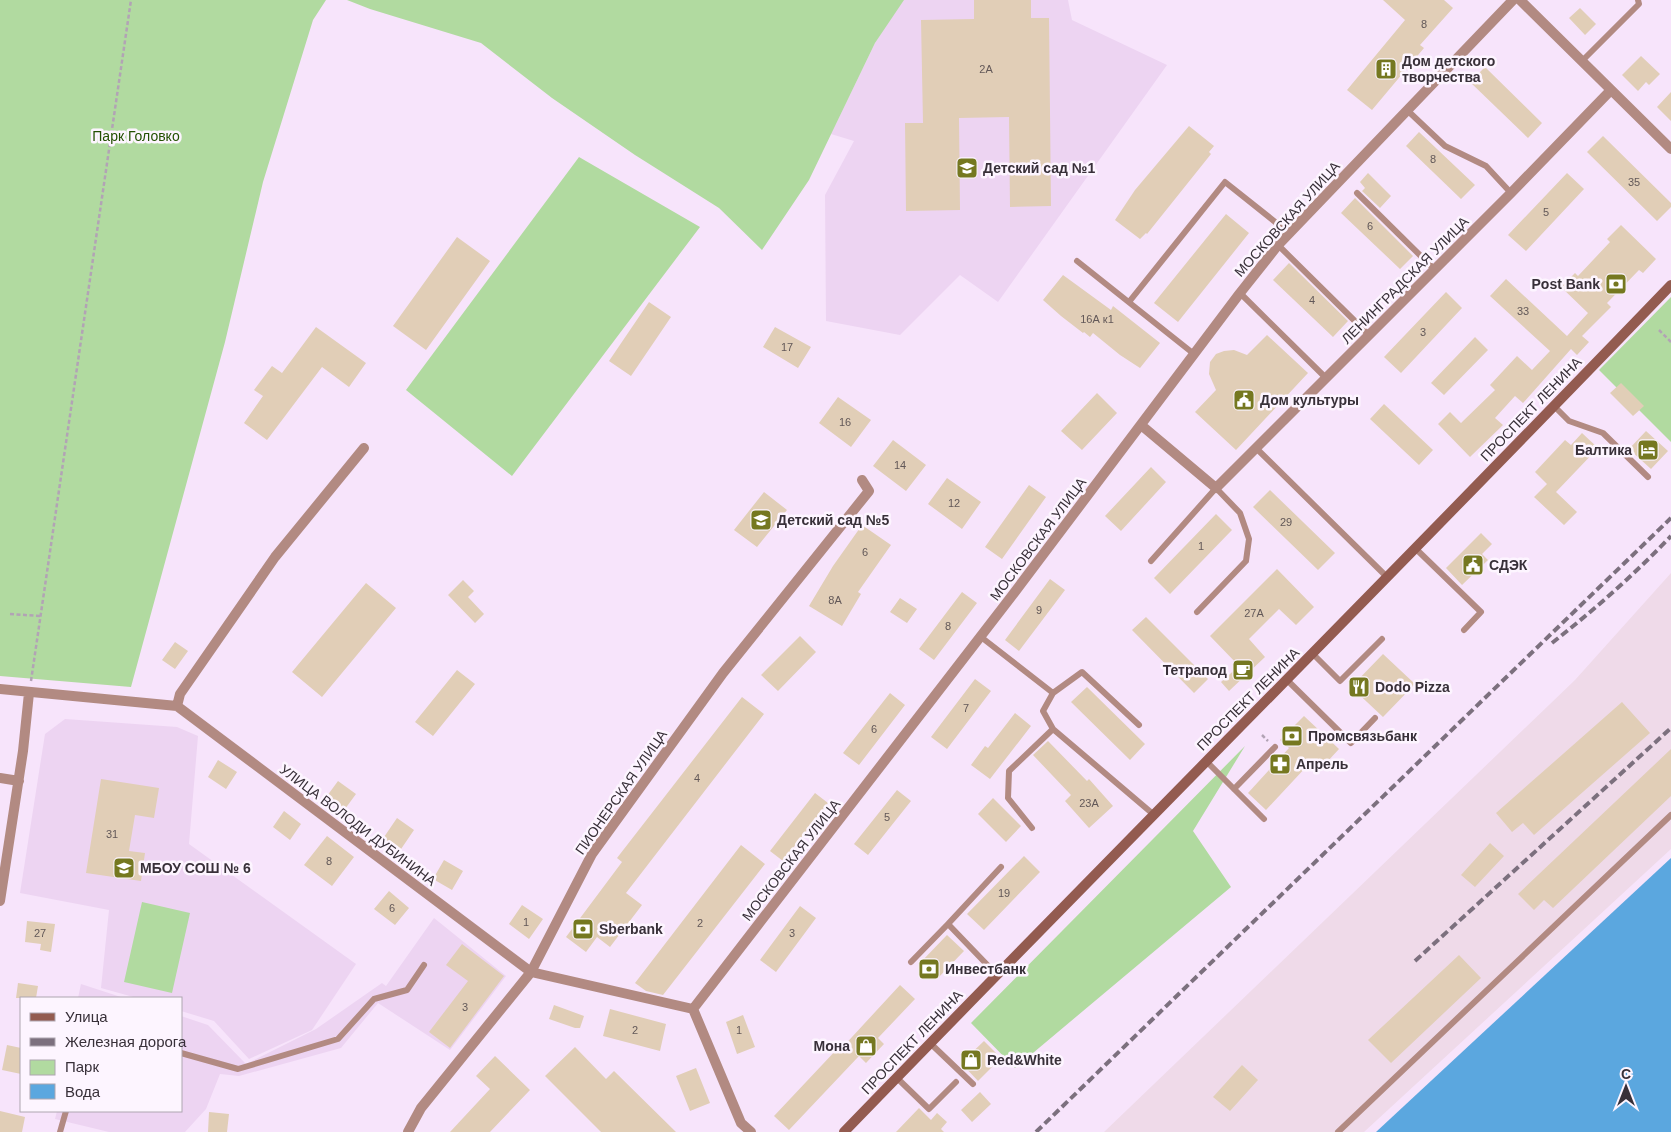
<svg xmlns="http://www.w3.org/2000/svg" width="1671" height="1132" viewBox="0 0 1671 1132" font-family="Helvetica,sans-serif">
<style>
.built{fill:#edd4f2}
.industrial{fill:#efdae9}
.green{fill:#b1daa0}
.water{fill:#5ba7df}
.building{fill:#e1ceb7}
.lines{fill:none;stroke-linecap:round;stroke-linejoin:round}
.path{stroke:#b2a3b5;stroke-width:2.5;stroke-dasharray:4 2.5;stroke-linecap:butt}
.lane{stroke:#b28a82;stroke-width:6}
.street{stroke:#b28a82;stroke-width:10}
.secondary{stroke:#935b50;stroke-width:10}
.rail{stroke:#7c707e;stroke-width:4;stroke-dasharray:8 4;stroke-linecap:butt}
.labels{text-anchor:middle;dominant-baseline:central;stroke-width:5;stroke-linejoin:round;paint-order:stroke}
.number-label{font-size:11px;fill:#625858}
.poi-label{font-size:14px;font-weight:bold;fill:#383039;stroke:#fdf5ff;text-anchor:start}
.park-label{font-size:14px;fill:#235102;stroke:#fdf5ff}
.street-label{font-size:14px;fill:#383039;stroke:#fdf5ff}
</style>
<rect width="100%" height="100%" fill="#f7e4fb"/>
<path class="built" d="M903,0H1068L1072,20L1167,65L998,302L960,275L900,335L826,321L825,195L854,141L831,134L875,43Z
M65,719L177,727L198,736L189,844L356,964L312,1030L249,1059L214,1021L181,1011V998H137L101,988L109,910L20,893L45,734Z
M434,918L506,976L450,1050L378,1003L341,1048L239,1076L220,1074L206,1109L185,1132H109L55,1119L57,1111H181V1016L208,1025L246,1064L316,1029L382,983L386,986Z
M81,984L124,998H78Z"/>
<path class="industrial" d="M1671,573V849L1364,1132H1104L1575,680Z"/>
<path class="green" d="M0,0H326L313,20L263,182L225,342L131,687L0,676Z
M347,0H904L875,43L809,180L762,250L719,208L635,155L552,98L481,43L370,9Z
M579,157L700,227L512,476L406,390Z
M1671,297V442L1599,370Z
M1245,746L1193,831L1231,887L1015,1068L971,1023Z
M142,902L190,913L172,993L124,982Z"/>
<path class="water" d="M1671,858V1132H1376Z"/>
<path class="building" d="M974,0H1031V18H1049L1051,206L1010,207L1009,117L959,118L960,210L906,211L905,123H923L921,20L974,19Z
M1383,0H1444L1453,8L1420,45L1424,48L1372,110L1347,90L1405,20Z
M1580,8L1596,24L1585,35L1569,18Z
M1641,56L1660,74L1649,85L1646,82L1638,91L1622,75Z
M1485,67L1542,123L1528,138L1470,82Z
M1671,92V121L1657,107Z
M1189,126L1214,146L1209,152L1211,154L1147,234L1146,233L1140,239L1115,220L1135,190Z
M1419,132L1475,185L1461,199L1406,146Z
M1603,136L1671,203V207L1657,221L1587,152Z
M1368,173L1391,196L1380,208L1362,191L1365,188L1360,182Z
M1567,173L1584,189L1526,251L1508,235Z
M1355,198L1413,256L1400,269L1341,213Z
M1226,214L1249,233L1178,322L1154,303Z
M1621,225L1656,259L1643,273L1639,270L1607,303L1611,307L1582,336L1589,342L1577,355L1571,349L1523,403L1515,396L1495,418L1503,425L1470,457L1438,424L1450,412L1461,423L1495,390L1490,385L1517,356L1532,370L1550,351L1490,296L1506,279L1567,336L1588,313L1561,287L1575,273L1578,276L1610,242L1607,239Z
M457,237L490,261L426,350L393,326Z
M1289,263L1348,321L1333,337L1273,280Z
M1063,275L1111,310L1113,306L1160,343L1140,368L1120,355L1093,333L1090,337L1084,332L1083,333L1061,316L1043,300Z
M1446,292L1462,308L1401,373L1384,357Z
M649,302L671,317L631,376L609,361Z
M316,327L366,363L349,387L322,367L267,440L244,423L263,396L254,390L272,366L282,373Z
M775,327L811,347L798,368L763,347Z
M1267,335L1308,373L1236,450L1195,412L1216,390L1209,374L1210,362L1216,354L1224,351L1234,350L1247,355Z
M1475,337L1488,350L1444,395L1431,383Z
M1621,383L1644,406L1633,416L1610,393Z
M1097,393L1117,413L1082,450L1061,431Z
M838,397L871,420L851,447L819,423Z
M1384,404L1433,450L1419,465L1370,419Z
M1646,431L1668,451L1651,469L1629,449Z
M1582,433L1598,448L1556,492L1577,512L1564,525L1534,497L1547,484L1535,472L1565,440L1571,445Z
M893,440L926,465L906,491L873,466Z
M1151,467L1166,482L1121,531L1105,516Z
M947,478L981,502L962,529L928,504Z
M1029,485L1046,497L1002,559L985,547Z
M1270,490L1335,553L1318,570L1253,507Z
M764,492L787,510L757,547L734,530Z
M1216,514L1232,530L1170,594L1154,578Z
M862,525L891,545L858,592L861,594L842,626L809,606L833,566Z
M1481,533L1492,544L1482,554L1488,560L1462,585L1446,568Z
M1277,569L1314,607L1296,625L1279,609L1249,639L1265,657L1229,691L1221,682L1239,666L1210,636Z
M1050,579L1065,590L1019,651L1005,640Z
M463,580L474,591L468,597L484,614L475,623L448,595Z
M366,583L396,608L322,697L292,672Z
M962,592L977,603L934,660L919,649Z
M900,598L917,609L907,623L890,612Z
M1146,617L1208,679L1194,693L1132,630Z
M800,636L816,652L778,691L761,675Z
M175,642L188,651L175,669L162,660Z
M1383,654L1415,684L1383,717L1351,687Z
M457,670L475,684L433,736L415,722Z
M975,679L991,691L947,749L931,737Z
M1087,687L1145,744L1130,760L1071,702Z
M890,693L905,705L859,765L843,753Z
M742,697L764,714L626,893L642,905L610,947L597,937L586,952L566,937L622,862L617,858Z
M1622,702L1650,733L1534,835L1523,823L1512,832L1496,813Z
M1015,713L1031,726L990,779L971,765L985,746L988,748Z
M1304,716L1339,749L1316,774L1307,766L1266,810L1248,793L1289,748L1280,740Z
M1048,741L1087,781L1089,779L1113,806L1089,828L1065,801L1071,795L1033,755Z
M1671,749V796L1553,908L1544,900L1534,910L1518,894Z
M218,760L237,772L226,789L208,777Z
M101,779L159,788L154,818L135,815L129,851L145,853L141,881L86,873Z
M338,781L356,794L345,809L327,796Z
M897,790L911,801L868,855L854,844Z
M815,793L828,803L783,861L770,851Z
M993,798L1021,826L1006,842L978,814Z
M284,811L301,824L290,840L273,827Z
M397,818L414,830L399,852L382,840Z
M327,836L354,857L332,886L304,865Z
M1490,843L1504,856L1475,887L1461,875Z
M741,845L765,864L663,995L646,991L635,983Z
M1024,856L1040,872L984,930L967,914Z
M444,860L463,871L452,890L433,879Z
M389,891L409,908L395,925L374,909Z
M522,905L543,919L529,939L509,924Z
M800,906L816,918L776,972L760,960Z
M27,921L55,924L51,952L40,950L41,944L25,942Z
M947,935L964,951L937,979L920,963Z
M462,944L504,976L450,1048L429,1032L468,981L446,965Z
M1459,955L1481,978L1391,1063L1368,1040Z
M18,983L38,986L36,998H16Z
M900,985L915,999L878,1038L884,1044L866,1063L859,1056L789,1130L774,1116L838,1048L840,1050Z
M554,1005L584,1016L580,1028H575L549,1019Z
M610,1009L666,1024L660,1051L603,1036Z
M743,1015L755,1047L737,1054L726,1022Z
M984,1041L1001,1058L978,1081L961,1063Z
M7,1045L21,1048V1074L2,1070Z
M575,1047L606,1079L614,1071L676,1132H601L545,1076Z
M495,1056L530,1090L490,1132H450L490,1089L476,1076Z
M1242,1065L1258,1080L1230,1111L1213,1097Z
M696,1068L710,1103L690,1111L676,1076Z
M980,1092L991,1104L972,1122L961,1110Z
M919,1108L931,1120L937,1113L947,1122L941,1129L944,1132H896Z
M0,1111L25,1117L22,1132H0Z
M209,1112L229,1114L227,1132H208Z"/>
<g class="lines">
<path class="path" d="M1659,330L1671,342
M10,614L40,616
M31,681L131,0
M1262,735L1268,741"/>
<path class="lane" d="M1582,61L1639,4L1638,0
M1407,110L1445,146L1486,166L1511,193
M1357,193L1434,269
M1278,245L1369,335
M1077,261L1194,354
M1240,293L1326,378
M1129,302L1225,182L1289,233
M1554,406L1569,421L1603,433L1648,477
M1256,448L1387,577
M1415,548L1481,612L1464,630
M1151,561L1216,488L1240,513L1249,539L1246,561L1197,612
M981,637L1053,693L1082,672L1139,725
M1312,653L1340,681L1382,639
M1286,679L1351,743L1375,718
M1053,693L1043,711L1053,729L1153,814
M1206,761L1264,819
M1234,789L1275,747
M1032,828L1008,798L1009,771L1053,729
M911,962L948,924
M997,975L948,924L1001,867
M930,1043L973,1084
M181,1053L238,1069L338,1039L374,999L407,990L424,965
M897,1078L929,1109L956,1082
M60,1132L66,1111
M1338,1132L1671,815"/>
<path class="street" d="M1520,0L1671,149
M1141,425L1216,488L1511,193L1611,90
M0,689L177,706L531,972L693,1009
M177,706L180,694L275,557L364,448
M0,778L19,781
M0,901L23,751L29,693
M408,1132L421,1108L531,972L592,854L723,673L869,491L862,480
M751,1132L741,1123L693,1009L1011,597L1240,293L1278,245L1513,0"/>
<path class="secondary" d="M844,1132C1119,848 1398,569 1671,285"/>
<path class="rail" d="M1552,643C1594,610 1634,575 1671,536
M1415,961L1671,728
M1036,1132L1671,518"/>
</g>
<defs>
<g id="building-square" transform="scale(1.125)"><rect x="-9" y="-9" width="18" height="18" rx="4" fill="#757820" stroke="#fdf5ff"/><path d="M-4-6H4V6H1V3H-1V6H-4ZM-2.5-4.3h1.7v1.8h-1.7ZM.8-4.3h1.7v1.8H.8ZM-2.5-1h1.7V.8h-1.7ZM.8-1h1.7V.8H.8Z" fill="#fff"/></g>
<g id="school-square" transform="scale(1.125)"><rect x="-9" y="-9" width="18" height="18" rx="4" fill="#757820" stroke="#fdf5ff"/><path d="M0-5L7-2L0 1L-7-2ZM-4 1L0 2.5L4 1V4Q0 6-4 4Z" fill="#fff"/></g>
<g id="bank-square" transform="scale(1.125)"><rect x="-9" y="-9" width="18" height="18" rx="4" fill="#757820" stroke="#fdf5ff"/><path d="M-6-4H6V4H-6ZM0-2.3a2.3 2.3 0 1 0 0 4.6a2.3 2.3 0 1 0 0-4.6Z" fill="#fff"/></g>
<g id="civic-square" transform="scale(1.125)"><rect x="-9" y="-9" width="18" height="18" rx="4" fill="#757820" stroke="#fdf5ff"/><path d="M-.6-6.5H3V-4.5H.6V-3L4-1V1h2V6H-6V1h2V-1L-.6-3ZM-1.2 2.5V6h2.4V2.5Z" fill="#fff"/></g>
<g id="hotel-square" transform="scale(1.125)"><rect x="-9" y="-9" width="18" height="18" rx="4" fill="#757820" stroke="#fdf5ff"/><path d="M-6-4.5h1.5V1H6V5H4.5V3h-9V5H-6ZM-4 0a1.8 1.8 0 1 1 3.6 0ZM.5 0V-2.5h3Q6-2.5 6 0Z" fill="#fff"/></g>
<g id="cafe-square" transform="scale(1.125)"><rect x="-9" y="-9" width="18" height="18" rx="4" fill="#757820" stroke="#fdf5ff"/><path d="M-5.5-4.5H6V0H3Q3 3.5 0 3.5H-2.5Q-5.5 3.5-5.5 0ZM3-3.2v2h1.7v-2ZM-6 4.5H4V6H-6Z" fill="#fff"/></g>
<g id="restaurant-square" transform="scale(1.125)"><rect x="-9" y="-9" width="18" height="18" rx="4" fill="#757820" stroke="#fdf5ff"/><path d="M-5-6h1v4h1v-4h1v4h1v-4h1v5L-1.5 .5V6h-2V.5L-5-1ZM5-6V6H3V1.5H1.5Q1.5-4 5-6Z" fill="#fff"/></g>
<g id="pharmacy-square" transform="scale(1.125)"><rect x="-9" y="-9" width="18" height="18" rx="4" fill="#757820" stroke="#fdf5ff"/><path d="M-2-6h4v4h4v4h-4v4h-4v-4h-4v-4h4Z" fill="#fff"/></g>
<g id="shop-square" transform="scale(1.125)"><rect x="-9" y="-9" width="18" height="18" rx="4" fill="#757820" stroke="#fdf5ff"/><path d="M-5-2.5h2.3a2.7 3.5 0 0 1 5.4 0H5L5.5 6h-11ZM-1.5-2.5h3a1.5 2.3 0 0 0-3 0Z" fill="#fff"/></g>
</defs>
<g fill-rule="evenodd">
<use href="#building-square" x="1386" y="69"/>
<use href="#school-square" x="967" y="168"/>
<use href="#bank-square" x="1616" y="284"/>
<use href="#civic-square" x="1244" y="400"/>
<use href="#hotel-square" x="1648" y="450"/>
<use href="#school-square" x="761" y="520"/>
<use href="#civic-square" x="1473" y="565"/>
<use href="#cafe-square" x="1243" y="670"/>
<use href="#restaurant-square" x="1359" y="687"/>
<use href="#bank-square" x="1292" y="736"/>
<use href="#pharmacy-square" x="1280" y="764"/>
<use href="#school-square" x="124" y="868"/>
<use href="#bank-square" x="583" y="929"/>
<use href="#bank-square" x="929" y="969"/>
<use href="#shop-square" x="866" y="1046"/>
<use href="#shop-square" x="971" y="1060"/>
</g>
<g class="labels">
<g class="number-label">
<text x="1424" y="24">8</text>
<text x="986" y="69">2А</text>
<text x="1433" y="159">8</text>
<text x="1634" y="182">35</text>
<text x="1546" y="212">5</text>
<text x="1370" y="226">6</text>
<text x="1312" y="300">4</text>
<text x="1523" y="311">33</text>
<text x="1097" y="319">16А к1</text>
<text x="1423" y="332">3</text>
<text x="787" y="347">17</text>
<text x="845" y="422">16</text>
<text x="900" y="465">14</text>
<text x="954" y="503">12</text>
<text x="1286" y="522">29</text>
<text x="1201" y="546">1</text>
<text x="865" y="552">6</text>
<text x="835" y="600">8А</text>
<text x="1039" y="610">9</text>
<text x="1254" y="613">27А</text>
<text x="948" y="626">8</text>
<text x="966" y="708">7</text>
<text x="874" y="729">6</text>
<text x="697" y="778">4</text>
<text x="1089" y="803">23А</text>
<text x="887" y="817">5</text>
<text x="112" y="834">31</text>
<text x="329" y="861">8</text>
<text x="1004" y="893">19</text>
<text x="392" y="908">6</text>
<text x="526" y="922">1</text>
<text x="700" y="923">2</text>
<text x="40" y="933">27</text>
<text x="792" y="933">3</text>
<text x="465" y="1007">3</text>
<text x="635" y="1030">2</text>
<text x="739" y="1030">1</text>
</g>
<g class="poi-label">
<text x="1402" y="61">Дом детского<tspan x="1402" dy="16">творчества</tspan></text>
<text x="983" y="168">Детский сад №1</text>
<text x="1600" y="284" text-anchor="end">Post Bank</text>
<text x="1260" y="400">Дом культуры</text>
<text x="1632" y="450" text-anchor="end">Балтика</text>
<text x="777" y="520">Детский сад №5</text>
<text x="1489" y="565">СДЭК</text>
<text x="1227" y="670" text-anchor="end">Тетрапод</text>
<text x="1375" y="687">Dodo Pizza</text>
<text x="1308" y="736">Промсвязьбанк</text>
<text x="1296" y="764">Апрель</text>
<text x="140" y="868">МБОУ СОШ № 6</text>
<text x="599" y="929">Sberbank</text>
<text x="945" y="969">Инвестбанк</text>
<text x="850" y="1046" text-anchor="end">Мона</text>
<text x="987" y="1060">Red&amp;White</text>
</g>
<g class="park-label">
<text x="136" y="136">Парк Головко</text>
</g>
<g class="street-label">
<text transform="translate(1287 219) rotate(-48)">МОСКОВСКАЯ УЛИЦА</text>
<text transform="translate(1405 280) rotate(-45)">ЛЕНИНГРАДСКАЯ УЛИЦА</text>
<text transform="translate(1531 409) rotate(-46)">ПРОСПЕКТ ЛЕНИНА</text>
<text transform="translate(1038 539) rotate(-53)">МОСКОВСКАЯ УЛИЦА</text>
<text transform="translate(1248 699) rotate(-45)">ПРОСПЕКТ ЛЕНИНА</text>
<text transform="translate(621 792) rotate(-55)">ПИОНЕРСКАЯ УЛИЦА</text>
<text transform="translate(358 825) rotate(37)">УЛИЦА ВОЛОДИ ДУБИНИНА</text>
<text transform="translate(791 860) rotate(-52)">МОСКОВСКАЯ УЛИЦА</text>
<text transform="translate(912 1042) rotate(-46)">ПРОСПЕКТ ЛЕНИНА</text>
</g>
</g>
<rect x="20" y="997" width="162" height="115" fill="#fdf5ff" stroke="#aea6b0"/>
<rect x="30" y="1013" width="25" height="8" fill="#935b50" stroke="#aea6b0"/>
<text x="65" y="1022" font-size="15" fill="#383039">Улица</text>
<rect x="30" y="1038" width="25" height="8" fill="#7c707e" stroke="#aea6b0"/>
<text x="65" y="1047" font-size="15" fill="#383039">Железная дорога</text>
<rect x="30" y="1060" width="25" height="15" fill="#b1daa0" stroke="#aea6b0"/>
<text x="65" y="1072" font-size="15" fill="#383039">Парк</text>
<rect x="30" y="1084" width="25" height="15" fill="#5ba7df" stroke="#aea6b0"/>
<text x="65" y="1097" font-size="15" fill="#383039">Вода</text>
<g transform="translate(1626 1087)" stroke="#fdf5ff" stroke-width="4" paint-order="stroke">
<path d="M0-4L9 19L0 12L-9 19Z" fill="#383039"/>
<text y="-8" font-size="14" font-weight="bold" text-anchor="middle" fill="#383039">С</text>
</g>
</svg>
